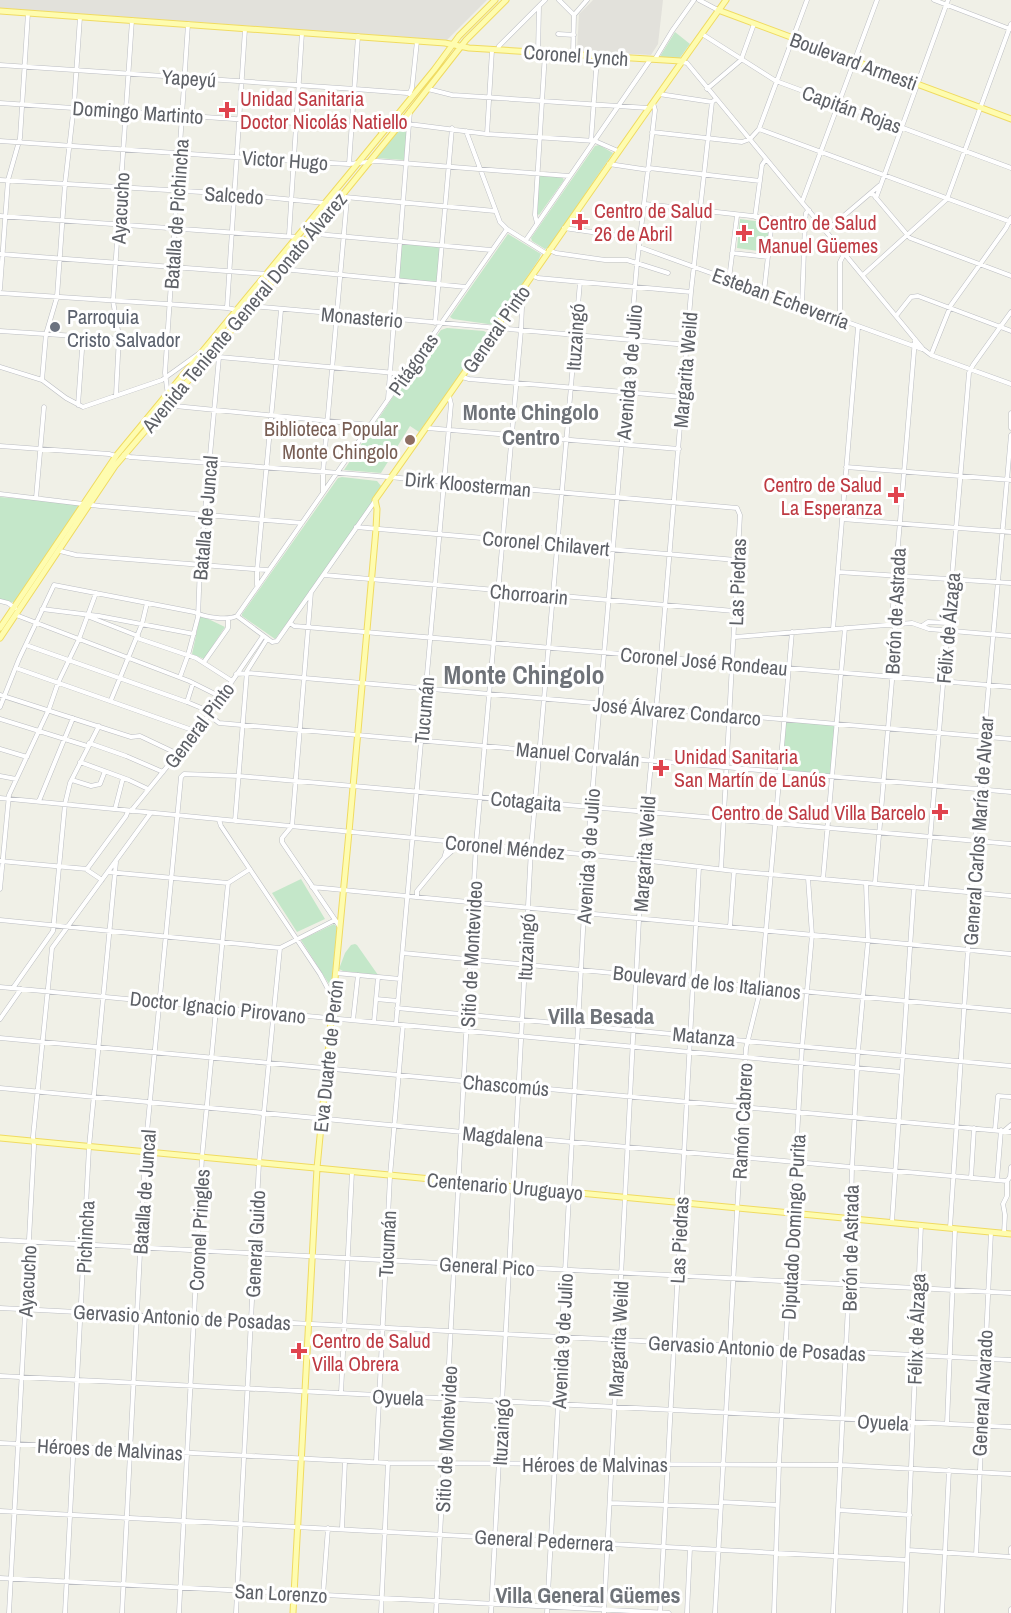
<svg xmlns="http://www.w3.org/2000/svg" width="1011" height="1613" viewBox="0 0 1011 1613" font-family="'Archivo Narrow',sans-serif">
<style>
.industrial{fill:#e2e1db}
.green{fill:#c4e7c9}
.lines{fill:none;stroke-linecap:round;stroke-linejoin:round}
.minor-casing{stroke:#bbbdc2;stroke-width:5}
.major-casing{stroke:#f0db61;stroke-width:7}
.minor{stroke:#fff;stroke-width:4}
.major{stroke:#fefcaf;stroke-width:5}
.health-dot{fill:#e0444e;stroke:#fff;stroke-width:2}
.worship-dot{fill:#6b7280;stroke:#fff;stroke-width:2}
.education-dot{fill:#8d6e63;stroke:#fff;stroke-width:2}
.labels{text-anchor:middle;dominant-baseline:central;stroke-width:6;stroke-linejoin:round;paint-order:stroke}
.street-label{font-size:20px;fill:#5e6167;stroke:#fff}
.health-label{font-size:20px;fill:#be3a42;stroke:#fff;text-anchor:start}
.worship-label{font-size:20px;fill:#5b616d;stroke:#fff;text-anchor:start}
.education-label{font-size:20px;fill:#785e54;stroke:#fff;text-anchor:end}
.quarter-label{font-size:22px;font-weight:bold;fill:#6f7379;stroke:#fff}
.district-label{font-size:26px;font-weight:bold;fill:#6f7379;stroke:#fff}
</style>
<rect width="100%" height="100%" fill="#f0f0e7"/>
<path class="industrial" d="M0,0H487L447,40L0,8Z
M593,0H663L658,44L651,55L579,51L577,49L579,14Z"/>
<path class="green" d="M675,32L690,44L679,59L659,58Z
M402,126L407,130L404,160L376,158Z
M599,145L613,153L548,248L545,249L532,241L531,238L595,146Z
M539,175L562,177L564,180L539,215L536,213Z
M740,219L770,223L766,252L737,248Z
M508,234L541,254L539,259L495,325L453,319L450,317Z
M401,241L443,245L439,285L398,281Z
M447,328L484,331L487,333V338L419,432L410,426L381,473L344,470L401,385L441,330Z
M342,477L377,481L382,487L323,575L275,639L242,616V614L338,478Z
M0,497L84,504L16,603L0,600Z
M202,616L225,627L204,659L192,654L200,617Z
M785,720L836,725L832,776L780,772Z
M301,879L325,919L297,932L272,893Z
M334,924L337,927L331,987L301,940Z
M355,944L357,945L378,975L343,971L339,969L345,953L351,945Z"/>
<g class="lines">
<g class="minor-casing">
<path id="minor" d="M559,0L574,15L573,54
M699,0L718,10
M934,0L1010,29
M574,15L587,0
M188,24L165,373L169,403L175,406L370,425
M558,34L574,35
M702,34L776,81L1011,168
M498,50L499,46L545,0
M538,53L539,6
M655,59L672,31L694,0
M682,62L687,63L923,349L931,355L1011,384
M0,65L355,89L407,93L413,95
M428,89L452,95L648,108
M707,89L741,60L754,24
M409,94L412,88L417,41
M659,94L712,102
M0,103L352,127L377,129L383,132
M401,123L487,134L595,141L618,151
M759,129L1011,222
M466,131L500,222L507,229L547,254
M652,132L742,142L750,139L759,129L807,0
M487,134L492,50
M0,141L294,161L349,164L377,161L569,176
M591,141L597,57
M349,164L358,36
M609,164L649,170
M649,168L760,181
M0,180L235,194L325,203
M872,193L910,238L1011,276
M345,197L495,211
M876,198L948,0
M802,202L877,0
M645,204L805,222
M0,216L296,237
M755,217L762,165L766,159
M537,223L535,215L545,53
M564,228L640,239
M826,231L880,185
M312,232L317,234L491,250
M289,235L302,33
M526,240L650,60
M639,247L922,349
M549,250L556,253L605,260H627L668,273
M732,253L768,257
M0,254L267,274
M282,269L466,287
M863,275L947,199L1011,24
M533,276L538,278L691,292
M729,279L737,216
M0,289L8,180L20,138L28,13
M764,292L772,220
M0,293L227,308L237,310
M252,306L688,345
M802,306L805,222L806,213L809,210
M227,308L245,29
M896,316L911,297L918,296L1011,331
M840,319V262L844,254
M435,323L452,128
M0,331L167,342
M210,355L219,357L406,374
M931,355L951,305L1006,228L1011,218
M0,367L42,380L66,398L83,407L162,380L201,352
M462,377L469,379L683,397
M42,380L46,334L57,297L65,184L74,105L80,17
M116,395L119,336L113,301L132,20
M388,399L410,111
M78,405L83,336
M1011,413V428
M427,428L679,449
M0,446L109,454L116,456
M124,455L130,457L366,475L737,508L740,515L721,869
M846,467L1011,480
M323,492V472L347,198
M0,494L100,506L302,523
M36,498L44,407
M842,519L1011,532
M356,527L736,560
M60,551L76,555L267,570
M838,572L1011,583
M324,575L734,611
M257,585V570L281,310
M0,601L8,603L15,608
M42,609L99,616L194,634
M16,615L189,681L221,697
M87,616L138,636
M237,616L507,229
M237,616L272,642L277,641L375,501
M290,623L294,626L1011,687
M922,626L928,622L948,623
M833,629L858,327
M735,637L912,623L929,629L1011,636
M137,638L196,658L232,681
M26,645L187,702L211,712
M204,662L228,628V619
M16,668L195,731
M236,674L249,673L304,678L1011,739
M180,677L188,655L198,617L200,565L219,357
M0,695L131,737L140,736L178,754
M111,700L142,624L147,603
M187,702L193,683
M0,707L19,659L54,585L194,612C205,617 226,621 237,616
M209,715L219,723L1011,792
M0,719L87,746
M89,743L126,756L163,772
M0,749L27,757
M80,762L129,780L148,789
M0,776L16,779
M72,780L91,786L100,784L105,771
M0,798L642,860L734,871L1011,896
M39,801L73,718
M115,809L123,778
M131,811L209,715L263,636
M219,820L221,826L320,974L328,989L334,993
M235,821L247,671L267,639
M292,826L311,592
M291,827L282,838V842L340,927
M449,842L444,858L460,844
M0,861L87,869L126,816L128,811
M87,870L102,880
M108,872L228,883
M823,879L845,628
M228,883L250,869
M875,883L896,633L892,618L915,339
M312,887L1011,954
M926,888L969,373L973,365L1011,312
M0,889L9,795L49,709L58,683L79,639L96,593
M417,897V891L444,858
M0,920L280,948
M730,927L734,871
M280,948L335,920
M403,953L1011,1011
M336,973L400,979
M0,987L901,1072
M13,988L53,931L65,804L70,783L99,726
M376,999L398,1001
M397,1008L1011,1066
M0,1019L21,989
M353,1020L358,975
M374,1022L378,977
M396,1024L451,404L449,396
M0,1038L1011,1132
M0,1088L516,1137L1007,1181
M995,1130L998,1096L1011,1097
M1004,1131L1011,1125
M971,1178L974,1128
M997,1180L1001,1130
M892,1222L914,887
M950,1228L975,840L1011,435
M1004,1233L1005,1215L1003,1204L1007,1196V1181L1010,1177L1011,1167
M0,1240L1011,1293
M0,1308L1011,1360
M0,1376L1011,1427
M341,1393L352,1172
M947,1424L955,1229
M0,1443L388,1463L841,1465L1011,1474
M376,1462L390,1176L403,1025
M721,1502L777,1505
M610,1503L721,1507
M839,1510L910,1515
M0,1511L907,1560
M342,1528L345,1461
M1011,1548V1553
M908,1550L1011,1557
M976,1555L991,1232
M0,1578L669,1613
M323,1595L328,1528
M9,1613L34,1146L33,1137L52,948L150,814
M65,1613L89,1147L116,862
M122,1613L145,1153L181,777L184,774L239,776L1011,844
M179,1613L202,1157L228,883
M236,1613L259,1163L280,948
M381,1613L388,1463
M436,1613L476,844L521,330L522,307L518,297
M491,1613L531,849L580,282
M547,1613L587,855L637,263L655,110L653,103
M604,1613L642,860L661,657L691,292L712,102L716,99
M660,1613L699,867
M687,1613L690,1548
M715,1613L746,1048L761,987L792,632
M774,1613L779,1464L802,1047L812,935L808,878
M833,1613L849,1285L852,1167L858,1051L868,941L866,883
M905,1613L921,1225
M942,1613L949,1470
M1011,1613V1609"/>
</g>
<g class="major-casing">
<path id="major" d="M718,10L1011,119
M0,11L417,41L445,43L469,48L681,61
M0,628L116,456L358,163L434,70L459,36L495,0
M0,638L115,466L252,306L401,123L466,40L506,0
M0,1138L1011,1234
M293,1613L317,1168L349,832L376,529L377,509L375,500C493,334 607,165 726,0"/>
</g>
<use href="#minor" class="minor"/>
<use href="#major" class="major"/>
</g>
<g class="health-dot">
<path d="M224 101h6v6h6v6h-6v6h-6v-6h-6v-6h6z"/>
<path d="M577 213h6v6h6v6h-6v6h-6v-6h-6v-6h6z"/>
<path d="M741 224h6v6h6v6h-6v6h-6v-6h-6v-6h6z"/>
<path d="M893 486h6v6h6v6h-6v6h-6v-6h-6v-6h6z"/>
<path d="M658 759h6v6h6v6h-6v6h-6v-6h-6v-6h6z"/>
<path d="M937 803h6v6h6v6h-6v6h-6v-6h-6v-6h6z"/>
<path d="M296 1342h6v6h6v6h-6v6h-6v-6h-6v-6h6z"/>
</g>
<circle class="worship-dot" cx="55" cy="327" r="6"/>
<circle class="education-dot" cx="410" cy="440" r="6"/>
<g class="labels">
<g class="street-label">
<text transform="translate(576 55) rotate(4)">Coronel Lynch</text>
<text transform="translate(854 61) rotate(20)">Boulevard Armesti</text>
<text transform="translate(189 78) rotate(4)">Yapeyú</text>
<text transform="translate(852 109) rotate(20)">Capitán Rojas</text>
<text transform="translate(138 112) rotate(4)">Domingo Martinto</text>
<text transform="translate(285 160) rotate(4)">Victor Hugo</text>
<text transform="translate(234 195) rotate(4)">Salcedo</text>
<text transform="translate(120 208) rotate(-87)">Ayacucho</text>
<text transform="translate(176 214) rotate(-86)">Batalla de Pichincha</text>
<text transform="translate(781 298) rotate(20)">Esteban Echeverría</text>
<text transform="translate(244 312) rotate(-50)">Avenida Teniente General Donato Álvarez</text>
<text transform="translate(362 317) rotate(5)">Monasterio</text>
<text transform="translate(496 329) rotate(-55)">General Pinto</text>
<text transform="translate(575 337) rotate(-86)">Ituzaingó</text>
<text transform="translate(413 364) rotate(-55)">Pitágoras</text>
<text transform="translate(685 370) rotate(-85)">Margarita Weild</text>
<text transform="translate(629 372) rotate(-85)">Avenida 9 de Julio</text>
<text transform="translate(468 484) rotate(5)">Dirk Kloosterman</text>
<text transform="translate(205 518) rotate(-85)">Batalla de Juncal</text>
<text transform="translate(546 543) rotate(5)">Coronel Chilavert</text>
<text transform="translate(737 582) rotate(-88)">Las Piedras</text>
<text transform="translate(529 594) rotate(5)">Chorroarin</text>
<text transform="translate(895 611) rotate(-87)">Berón de Astrada</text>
<text transform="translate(948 628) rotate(-85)">Félix de Álzaga</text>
<text transform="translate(704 661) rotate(5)">Coronel José Rondeau</text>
<text transform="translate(424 710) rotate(-85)">Tucumán</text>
<text transform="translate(677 711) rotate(5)">José Álvarez Condarco</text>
<text transform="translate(199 725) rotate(-53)">General Pinto</text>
<text transform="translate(578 754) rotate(5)">Manuel Corvalán</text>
<text transform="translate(526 801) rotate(5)">Cotagaita</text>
<text transform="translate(978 831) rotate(-86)">General Carlos María de Alvear</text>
<text transform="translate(505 847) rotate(5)">Coronel Méndez</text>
<text transform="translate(644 854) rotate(-86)">Margarita Weild</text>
<text transform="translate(588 856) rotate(-86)">Avenida 9 de Julio</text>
<text transform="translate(526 947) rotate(-87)">Ituzaingó</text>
<text transform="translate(471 954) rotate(-87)">Sitio de Montevideo</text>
<text transform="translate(707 982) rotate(6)">Boulevard de los Italianos</text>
<text transform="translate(218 1007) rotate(6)">Doctor Ignacio Pirovano</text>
<text transform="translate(704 1036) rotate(5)">Matanza</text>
<text transform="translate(328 1056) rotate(-84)">Eva Duarte de Perón</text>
<text transform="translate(506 1085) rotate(5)">Chascomús</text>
<text transform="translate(742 1121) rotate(-87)">Ramón Cabrero</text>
<text transform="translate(503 1136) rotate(5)">Magdalena</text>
<text transform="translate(505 1186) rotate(5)">Centenario Uruguayo</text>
<text transform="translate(144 1192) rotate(-86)">Batalla de Juncal</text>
<text transform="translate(793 1227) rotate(-87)">Diputado Domingo Purita</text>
<text transform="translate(199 1230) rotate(-87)">Coronel Pringles</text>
<text transform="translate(85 1237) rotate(-87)">Pichincha</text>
<text transform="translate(679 1240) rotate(-87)">Las Piedras</text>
<text transform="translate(255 1244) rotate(-87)">General Guido</text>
<text transform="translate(387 1244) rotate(-87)">Tucumán</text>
<text transform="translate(850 1248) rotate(-89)">Berón de Astrada</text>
<text transform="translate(487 1266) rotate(3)">General Pico</text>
<text transform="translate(27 1281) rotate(-87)">Ayacucho</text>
<text transform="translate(182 1317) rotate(3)">Gervasio Antonio de Posadas</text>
<text transform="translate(916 1329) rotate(-88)">Félix de Álzaga</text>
<text transform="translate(618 1339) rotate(-87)">Margarita Weild</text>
<text transform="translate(562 1341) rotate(-87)">Avenida 9 de Julio</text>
<text transform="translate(757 1348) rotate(3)">Gervasio Antonio de Posadas</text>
<text transform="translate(982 1393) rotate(-87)">General Alvarado</text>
<text transform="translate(398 1397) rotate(3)">Oyuela</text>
<text transform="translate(883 1422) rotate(3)">Oyuela</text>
<text transform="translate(501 1432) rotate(-87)">Ituzaingó</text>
<text transform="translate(446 1439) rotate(-87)">Sitio de Montevideo</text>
<text transform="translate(110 1449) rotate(3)">Héroes de Malvinas</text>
<text x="595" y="1464">Héroes de Malvinas</text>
<text transform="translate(544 1540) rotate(3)">General Pedernera</text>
<text transform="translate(281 1593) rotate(3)">San Lorenzo</text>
</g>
<g class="health-label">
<text x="240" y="98">Unidad Sanitaria<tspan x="240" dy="23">Doctor Nicolás Natiello</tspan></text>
<text x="594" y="210">Centro de Salud<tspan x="594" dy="23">26 de Abril</tspan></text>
<text x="758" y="222">Centro de Salud<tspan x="758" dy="23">Manuel Güemes</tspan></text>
<text x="882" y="484" text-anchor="end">Centro de Salud<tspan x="882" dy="23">La Esperanza</tspan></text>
<text x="674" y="756">Unidad Sanitaria<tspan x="674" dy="23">San Martín de Lanús</tspan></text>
<text x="926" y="812" text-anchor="end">Centro de Salud Villa Barcelo</text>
<text x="312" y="1340">Centro de Salud<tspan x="312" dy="23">Villa Obrera</tspan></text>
</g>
<g class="worship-label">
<text x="67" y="316">Parroquia<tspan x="67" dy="23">Cristo Salvador</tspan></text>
</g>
<g class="education-label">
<text x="398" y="428">Biblioteca Popular<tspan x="398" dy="23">Monte Chingolo</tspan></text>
</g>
<g class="quarter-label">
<text x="531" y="412">Monte Chingolo<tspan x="531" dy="25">Centro</tspan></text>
<text x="601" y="1016">Villa Besada</text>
<text x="588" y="1595">Villa General Güemes</text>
</g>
<g class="district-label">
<text x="524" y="674">Monte Chingolo</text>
</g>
</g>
</svg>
